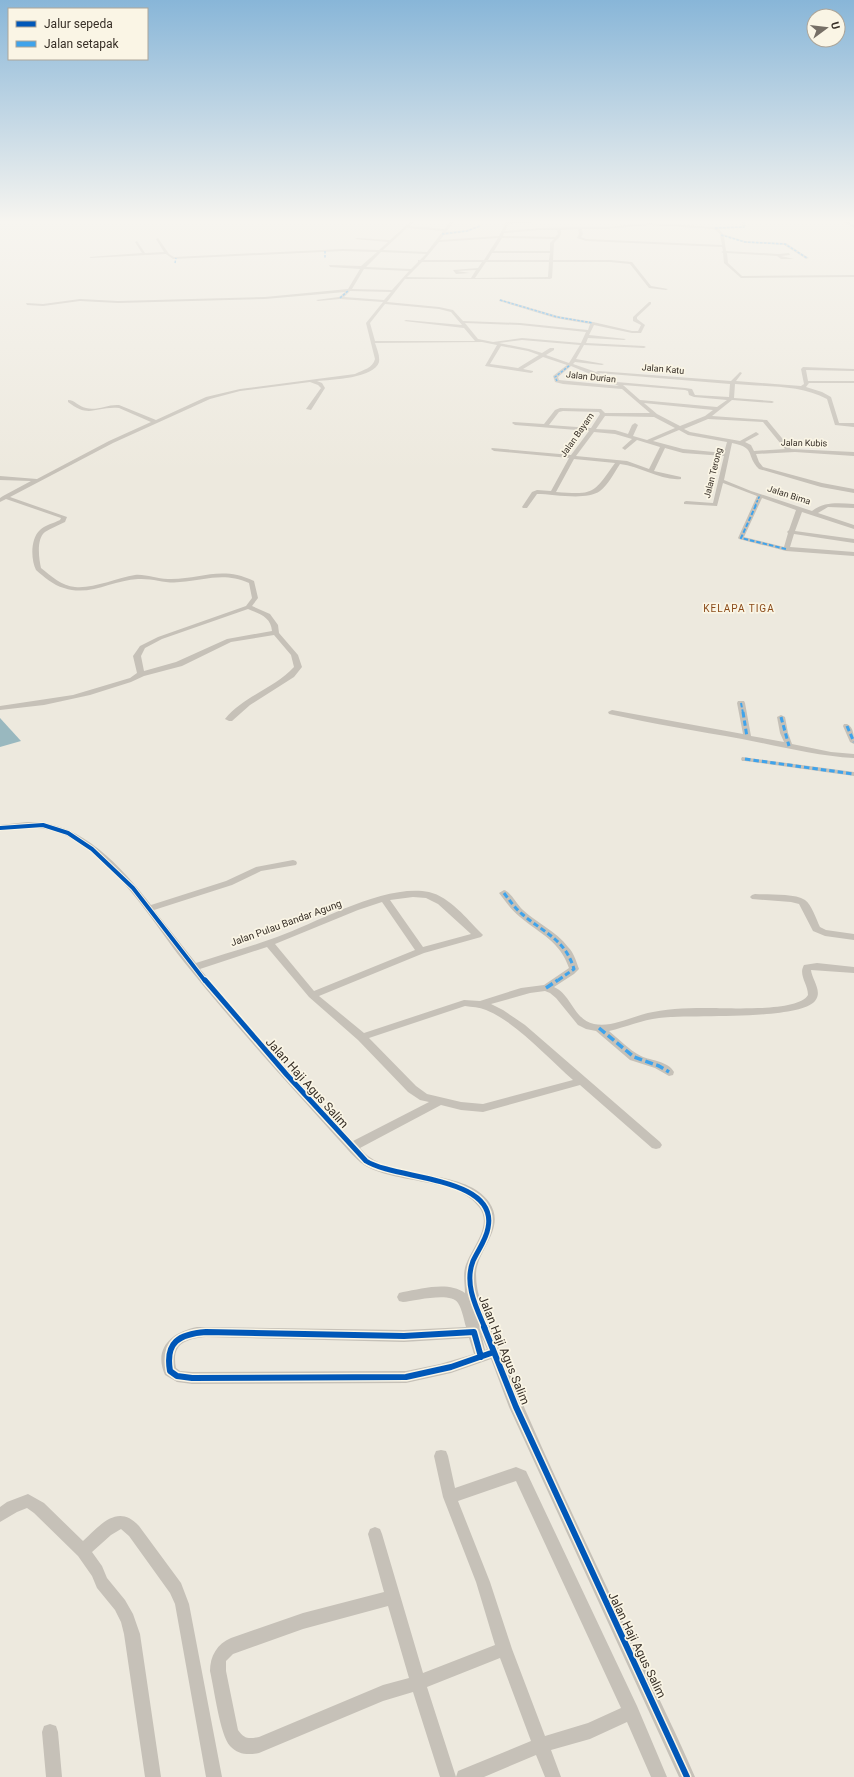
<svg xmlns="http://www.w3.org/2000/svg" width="854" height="1777" viewBox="0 0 854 1777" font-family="Roboto,sans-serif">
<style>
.water{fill:#99b8bf}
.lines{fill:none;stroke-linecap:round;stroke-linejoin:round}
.minor{fill:#c6c1b8;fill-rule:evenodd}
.quiet-far3{stroke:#3fa3eb;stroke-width:1.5;stroke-dasharray:2.5 1.5;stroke-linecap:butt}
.quiet-far2{stroke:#3fa3eb;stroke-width:2;stroke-dasharray:4.5 2;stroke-linecap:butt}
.quiet-far1{stroke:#3fa3eb;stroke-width:3;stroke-dasharray:5.5 3;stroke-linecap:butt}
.quiet{stroke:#3fa3eb;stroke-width:3.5;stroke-dasharray:8 3.5;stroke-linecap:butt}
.cycleway-far2-casing{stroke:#faf5e5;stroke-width:6}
.cycleway-far1-casing{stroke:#faf5e5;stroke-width:8}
.cycleway-casing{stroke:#faf5e5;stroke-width:9}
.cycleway-far2{stroke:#0057b8;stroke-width:4}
.cycleway-far1{stroke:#0057b8;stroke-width:5}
.cycleway{stroke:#0057b8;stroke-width:6}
.labels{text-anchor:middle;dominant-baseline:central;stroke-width:3.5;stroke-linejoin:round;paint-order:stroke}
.far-street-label{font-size:9px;fill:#362e26;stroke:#faf5e5}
.far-quarter-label{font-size:10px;letter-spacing:1px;fill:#8b4b1a;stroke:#faf5e5}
.street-label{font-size:10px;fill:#362e26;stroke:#faf5e5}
.near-street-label{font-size:12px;fill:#362e26;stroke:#faf5e5}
</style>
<rect width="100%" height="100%" fill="#ede9de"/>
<path class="water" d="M0,718L21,741L0,747Z"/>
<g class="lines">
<path class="minor" d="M410,222H414L410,226L445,229L450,222H454L446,232L466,230L480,225L482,226L467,232L444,235L440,240L499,236L506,222H538L509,224L505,231L540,228L606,227L650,223L715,227L742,226V222H746L745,228L719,229L723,234L745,241L786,243L809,258L806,259L784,245L745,243L724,236L726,251L778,254L789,253L790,255L781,256L794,259H781L777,256L727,253L728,263L742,276L854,275V277L741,278L724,263L723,253L721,252L723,251L722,247L586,241L577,238L579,234L578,229L561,230C562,237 558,238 554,243L553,260H610L632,262L651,286L668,289L666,290L649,288L630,264L610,262H553L552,278L550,279H405L387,302L439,307L453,310L463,321L520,323L588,330L590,324L555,318L499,301L500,299L558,316L593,322L632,331H638L641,325L633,321V317L649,302H651V304L637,317V319L645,325L641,333H632L594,325L589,335L626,339L624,340L588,338L586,343L644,346L646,347L644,348L584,345L576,359L604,364L602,365L575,362L573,364L596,372L598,371L731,381L740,372L742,373L736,381L801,386L804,384L801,369L803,367L854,369V371L806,370L808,381H854V383H809L806,387L822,392L831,397L839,423H854V427L835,425L827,399C800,384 765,387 735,384L734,398L772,401L774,402L772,403L732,400L712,416L767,420L791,449L854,452V456L795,452L756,454L759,462L763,467L822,483L854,489V493L821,487L759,469C745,455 757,448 732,443L724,480L751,491L812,511C824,501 840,503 854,504V508L828,507L818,513L854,525V529L802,512L795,531L854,539V543L794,534L790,547L854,552V556L786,551L739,539L738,538L757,496L723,483L717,506L684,504V502L686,501L713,503L724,456L683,453L665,448L654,471L681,477V479C660,481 641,466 620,464C614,473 608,485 600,491C586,501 554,494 537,494L527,508H523L522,507L532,492L537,490L551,491L569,458L494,451L491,449L492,448L571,455L589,431L515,425L512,423L513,422L544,424L555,410L560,408L601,409L605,413H650L622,389L563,384L555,382L553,376L567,365L543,357L523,369L533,371V372L531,373L485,366L497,345L482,342L375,343C377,349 380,356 379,362C375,378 331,380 317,381L322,383L325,388L311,410L306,409L321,388L318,385L310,382L240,391L210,399L113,443L10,497L67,517L65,522C59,525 51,528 45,532C36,539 39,559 41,568C51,576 62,586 75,587C92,589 117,578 135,575C146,574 156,579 168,579C201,580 220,565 254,581L258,598L252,606L270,614L278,625L279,633L298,655L302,667L294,677L250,705L232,721H229L225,719C244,696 275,688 294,667L291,655L274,635L231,642L182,666L144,676L131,682L90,695L44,705L0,710V706L73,695L130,678L137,673L133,656L140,646L158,637L246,606L252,598L249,583C224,572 206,580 180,582C166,584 153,578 138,579C113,580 89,597 64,588C53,585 44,577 36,570C31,560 30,539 40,530C45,525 54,523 60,520L61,518L6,499L0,502V498L3,496L31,481L0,480V476L37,479L109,441L151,422L119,408C96,406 89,419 68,402V400C75,400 79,407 86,408C97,411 108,404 119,405L156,420L206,397L240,389L355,374C363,370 373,368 375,359L366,323L383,302L340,299L318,301L316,300L339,297L345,292L265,299L118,303L80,301L43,306L27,305L26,303L43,304L80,299L118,301L265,297L348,289L360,269L330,267L329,265L361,266L377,252L343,251L173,259L166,254L91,258L89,257L142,253L135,242L137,241L145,253L164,252L156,239L158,238L169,254L174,257L343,249L379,250L388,242L355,239L357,238L390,240ZM650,225L714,229L720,234L722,245L586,239L581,237L583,234L582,229H606ZM407,228L443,231L427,252L383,250ZM540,230H557L558,234L555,237L503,236L504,233ZM498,238L484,260H424L439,242ZM502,238L554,239L550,243V251H494ZM381,252L426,254L420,260H418V262L411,269L366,267ZM492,253H550L549,260H488ZM422,262H482L478,268L453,270L456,274L470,273L457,271L476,270L471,278L407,277ZM486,262H549L548,277L475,278ZM364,269L409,271L392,290L352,289ZM350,291L391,292L384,300L344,297ZM385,304L439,309L451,312L462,325L406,320L404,321L464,328L475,341H375L370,323ZM465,323L520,325L586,332L581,343L522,338L493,342L478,339ZM522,340L580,345L569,363L546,355L554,350V348H550L542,353L529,349L499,343ZM501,346L528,351L539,355L518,368L490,364ZM571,366L619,386L559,380L558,377ZM598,373L730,384L729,397L695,395L692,389L685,388L617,382ZM623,385L685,390L688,391L689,395L694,397L727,400L717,407L640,400ZM644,403L713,410L705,416L680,426L657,414ZM563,411L599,412L600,414L591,428L549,425L559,412ZM605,416L654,417L675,428L647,440L633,436L638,425L635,423L632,425L628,434L615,430L596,429ZM708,419L763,422L785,449L754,451L751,445L745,442L758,435L759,434L756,432L740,441L690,432L684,429ZM679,430L688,435L727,442L724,453L683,449L653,441ZM594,432L615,434L632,439L622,448L625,450L637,440L660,447L649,469L627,461L576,456ZM574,459L615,463C593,494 594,495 556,492ZM762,498L796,510L789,530L787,532L788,533L784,547L744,537ZM248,609C260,614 271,617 272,631L227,639L176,662L144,671L141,656L145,648L162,639Z
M844,222H849L854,225V228Z
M738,701H744L745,703L751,736L784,742L780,733L777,717L781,715L785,717L788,733L792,744L831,752L854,754V758C816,756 779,746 742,739C698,731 653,724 609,714L608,712L612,710L743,734L737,703Z
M844,724H847C854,727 854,737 854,744L850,742L843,726Z
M742,757L854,772V776L745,761H742L741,759Z
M27,822C80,820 121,866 151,905L226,881L256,867L293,860L296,861L297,863L296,865L261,871L232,885L154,910L196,963C223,954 250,947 277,937C318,922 386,883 429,892C450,897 467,919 481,933L483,935L481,937L424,953L319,996L364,1033L464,1000L480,1001L521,988L544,985L569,968C560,941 540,934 520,917C511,910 506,902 499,893L504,890C511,892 517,905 523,910C537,923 556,931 568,947C574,953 576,961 579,969L574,974L554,987C571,994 574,1020 594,1024C613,1028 634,1015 653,1012C672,1008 692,1008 711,1008C729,1008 799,1012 808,995C808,984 798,975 804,965L817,963L854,967V973L811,970C812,980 823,991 815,1001C798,1021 689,1014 659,1018C642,1020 626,1027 609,1031C619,1039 629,1050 641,1056C652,1061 668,1061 674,1072L673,1075L669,1076L655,1068L630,1060L596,1031L586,1029L578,1025L556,998L550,993L545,991L530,993L491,1004L503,1010L525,1025L660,1142L662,1145L660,1148L656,1149L652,1148L580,1085L483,1112L461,1110L441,1105L360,1148C363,1151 367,1156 371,1158C402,1179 467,1170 489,1202C507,1228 477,1249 476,1274C476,1296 485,1314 493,1333C537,1443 590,1550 640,1658C658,1697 678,1737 695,1777H679L509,1407L491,1359L451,1373L406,1383L192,1384L177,1382L165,1375C153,1348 172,1332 197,1327L404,1330L466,1327C464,1320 462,1309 458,1303C451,1291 414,1301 403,1302L399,1301L397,1297L399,1293L403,1292C422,1289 448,1281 465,1293C465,1285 463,1276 465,1268C470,1249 494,1226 479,1207C459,1178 394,1184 364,1165C354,1158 346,1147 338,1139C320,1119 302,1099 284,1079C250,1041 216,1002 184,962C149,917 117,861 65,835C44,825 22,827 0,831V825ZM413,897L426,898L438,904L471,934L423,947L390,900ZM382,902L415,950L314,991L275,944L358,910ZM267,947L309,997L358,1040L408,1092L420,1100L429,1102L353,1141L267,1047L200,969ZM465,1006C472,1007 479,1007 486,1010C516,1022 548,1058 573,1080L483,1104L461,1102L427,1094L416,1086L369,1038ZM206,1337L404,1342L469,1338L474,1354L440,1364L406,1371L192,1372L180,1371L176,1368C171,1344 185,1339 206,1337ZM482,1337L487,1349L485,1350Z
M755,894C768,895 794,893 805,900C812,905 816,919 820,927L826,930L854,934V940L825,936L813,931L799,904L791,902L752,899L750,897L752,895Z
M441,1450L446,1451L448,1456L455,1488L516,1467L526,1471L637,1706L667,1777H651L627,1722L590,1739L551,1750L561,1777H545L536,1755L484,1777H440L413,1692L383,1701L259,1753C249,1755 238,1755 230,1746C220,1735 214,1688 210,1671C210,1656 217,1644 231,1638L303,1613L384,1592L368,1534L370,1529L375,1527L380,1529L382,1534L423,1673L495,1645L476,1582L443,1497L434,1456L436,1451ZM516,1481L621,1708L588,1723L545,1736L512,1649L490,1582L458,1501ZM388,1606L409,1678L383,1685L259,1737C249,1739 244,1739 238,1730L226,1671V1661L233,1654L303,1629ZM500,1658L531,1741L458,1771L456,1777L427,1687Z
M28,1494L44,1503L83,1541C100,1525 118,1503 139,1526L181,1583L189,1604L222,1777H206L175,1604L170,1593L129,1536L121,1529L111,1535L92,1552L102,1566L107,1578L125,1600L133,1614L140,1634L161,1777H145L124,1634L121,1622L115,1610L97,1588L92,1576L78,1556L34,1513L27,1508L17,1512L0,1522V1507L7,1502Z
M50,1724L56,1726L58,1732L62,1777H46L42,1732L44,1726Z"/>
<path class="quiet-far3" d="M715,228L744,227V222
M442,234L467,231L480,226
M721,235L745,242L785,244L807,258
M325,251V259
M175,263L176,258
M340,298L349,290
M500,300L557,317L593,323
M557,381L555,377L570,365
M755,506L760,495"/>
<path class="quiet-far2" d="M756,505L741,538L786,549
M741,703L743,713"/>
<path class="quiet-far1" d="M743,712L747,737
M781,717L789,746
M847,726L854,742
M745,759L854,774
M504,893C510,901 515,908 522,914C544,933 565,939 574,969L557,981"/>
<path class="quiet" d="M546,988L558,980
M599,1028L634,1057L659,1066L669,1072"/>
<g class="cycleway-far2-casing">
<path id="cycleway-far2" d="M0,828L43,825L68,833L92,849L133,888L205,981"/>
</g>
<g class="cycleway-far1-casing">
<path id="cycleway-far1" d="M205,980L287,1075L366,1161C396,1180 499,1176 488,1228C486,1240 478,1250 473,1261C464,1284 476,1307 485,1328"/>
</g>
<g class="cycleway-casing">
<path id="cycleway" d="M484,1327L516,1407L687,1777
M481,1357L474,1332L404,1336L206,1332C179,1334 165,1342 170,1371L177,1376L192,1378L406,1377L451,1367L494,1352"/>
</g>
<use href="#cycleway-far2" class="cycleway-far2"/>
<use href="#cycleway-far1" class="cycleway-far1"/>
<use href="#cycleway" class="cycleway"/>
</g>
<linearGradient id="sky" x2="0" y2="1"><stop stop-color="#88b6d8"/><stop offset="0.47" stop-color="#f7f5f0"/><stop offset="1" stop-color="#f7f5f0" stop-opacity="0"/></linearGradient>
<rect width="854" height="471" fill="url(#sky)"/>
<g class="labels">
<g class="far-street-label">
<text transform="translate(663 369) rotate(5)">Jalan Katu</text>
<text transform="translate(591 377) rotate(6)">Jalan Durian</text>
<text transform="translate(577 435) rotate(-55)">Jalan Bayam</text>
<text transform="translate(804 443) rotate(1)">Jalan Kubis</text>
<text transform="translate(713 473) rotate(-76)">Jalan Terong</text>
<text transform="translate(789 495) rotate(18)">Jalan Bima</text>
</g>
<g class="far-quarter-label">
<text x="739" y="608">KELAPA TIGA</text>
</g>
<g class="street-label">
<text transform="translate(286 923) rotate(-20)">Jalan Pulau Bandar Agung</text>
</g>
<g class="near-street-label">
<text transform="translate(307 1083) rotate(48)">Jalan Haji Agus Salim</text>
<text transform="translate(504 1350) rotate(68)">Jalan Haji Agus Salim</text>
<text transform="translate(637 1645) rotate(64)">Jalan Haji Agus Salim</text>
</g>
</g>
<rect x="8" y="8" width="140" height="52" fill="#faf5e5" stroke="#aca599"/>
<rect x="16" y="21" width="20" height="6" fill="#0057b8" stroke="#aca599"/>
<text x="44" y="28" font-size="12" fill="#362e26">Jalur sepeda</text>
<rect x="16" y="41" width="20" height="6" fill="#3fa3eb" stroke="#aca599"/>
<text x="44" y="48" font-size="12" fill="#362e26">Jalan setapak</text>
<g transform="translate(826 28) rotate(75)"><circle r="19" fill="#faf5e5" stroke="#aca599"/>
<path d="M0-3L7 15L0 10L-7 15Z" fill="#766f66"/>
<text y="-6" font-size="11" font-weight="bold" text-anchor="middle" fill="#362e26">U</text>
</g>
</svg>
